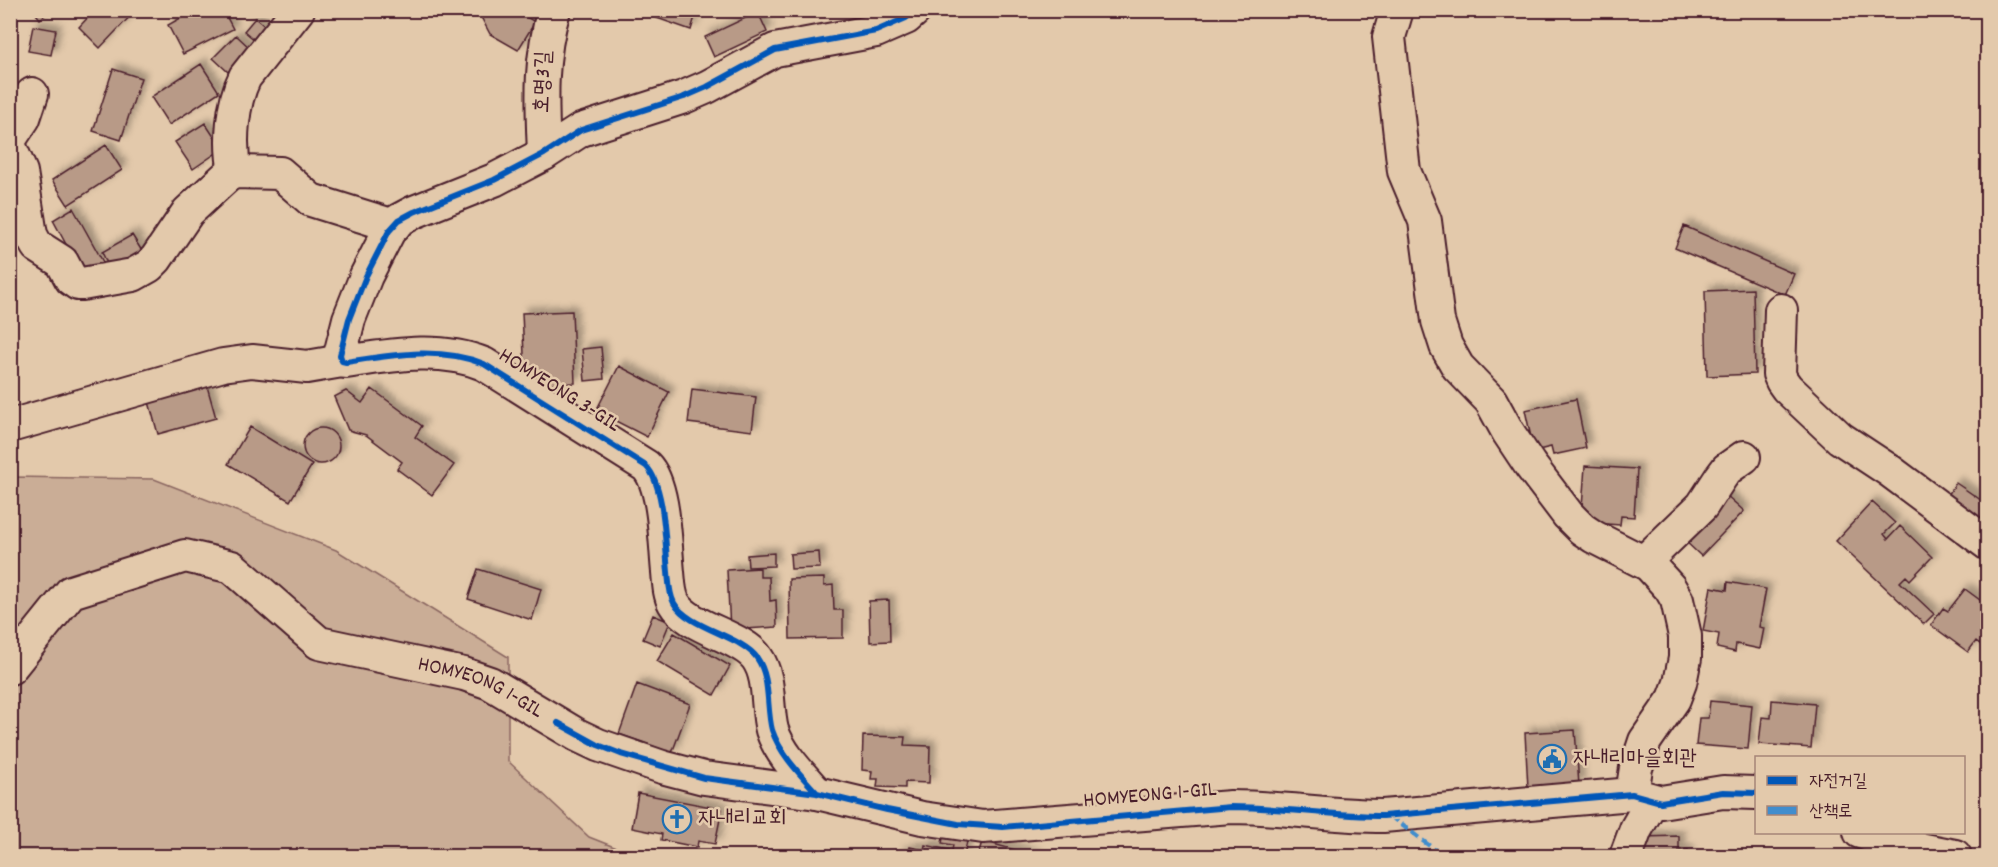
<svg xmlns="http://www.w3.org/2000/svg" width="1998" height="867" viewBox="0 0 1998 867" font-family="Dekko,'Poor Story',sans-serif">
<style>
.green{fill:#caad96;stroke:#8a6660;stroke-width:1.5}
.building{fill:#b89a87;stroke:#4a1f2b;stroke-width:1.5;filter:url(#shadow)}
.lines{fill:none;stroke-linecap:round;stroke-linejoin:round}
.minor-casing{stroke:#4a1f2b;stroke-width:36}
.minor{stroke:#e3c9ab;stroke-width:32}
.quiet{stroke:#418dcd;stroke-width:4.5;stroke-dasharray:9 4.5;stroke-linecap:butt}
.cycleway-casing{stroke:#e3c9ab;stroke-width:10}
.cycleway{stroke:#0057b8;stroke-width:6}
.labels{text-anchor:middle;dominant-baseline:central;stroke-width:5;stroke-linejoin:round;paint-order:stroke}
.street-label{font-size:22px;fill:#4a1f2b;stroke:#e3c9ab}
.poi-label{font-size:22px;fill:#4a1f2b;stroke:#e3c9ab;text-anchor:start}
</style>
<defs>
<filter id="shadow"><feDropShadow dx="5.5" dy="-5.5" stdDeviation="3" flood-color="#0004"/></filter>
</defs>
<rect width="100%" height="100%" fill="#e3c9ab"/>
<filter id="ink" filterUnits="userSpaceOnUse"><feTurbulence type="fractalNoise" baseFrequency=".0167" numOctaves="2"/><feDisplacementMap in="SourceGraphic" scale="12" xChannelSelector="R" yChannelSelector="G"/><feConvolveMatrix kernelMatrix="1 2 1 2 8 2 1 2 1" color-interpolation-filters="sRGB"/></filter>
<g filter="url(#ink)">
<path class="green" d="M11,477L154,479L336,550L508,657V761L589,837L637,856H11Z"/>
<path class="building" d="M33,10H51L40,19Z
M95,10H136L100,48L79,27Z
M195,10H223L233,29L183,54L168,25Z
M485,10H526L523,15L535,22L518,50L490,34L481,17Z
M634,10H697L691,30Z
M758,12L767,32L714,57L705,37Z
M255,18L268,29L257,42L244,31Z
M33,26L56,30L51,55L28,51Z
M236,35L251,49L228,72L213,58Z
M201,64L219,92L169,125L151,97Z
M113,69L141,78L121,140L93,131Z
M205,123L222,149L193,169L175,142Z
M106,145L122,170L68,205L52,180Z
M73,208L103,262L82,274L53,220Z
M1684,226L1794,274L1785,295L1675,248Z
M132,235L145,256L110,270L102,252Z
M1753,289L1755,374L1707,376L1705,291Z
M572,311L575,383L541,385L525,375L522,313Z
M601,347L604,379L585,381L582,349Z
M619,366L669,392L647,437L596,411Z
M207,386L216,418L158,434L149,402Z
M372,389L422,426L415,437L454,465L432,495L397,469L402,462L366,435L348,430L334,397L346,391L362,403Z
M692,389L756,397L752,431L688,423Z
M1576,399L1586,448L1553,455L1551,447L1534,451L1525,410Z
M250,427L312,465L290,501L228,464Z
M303 446a18 18 0 1 1 36 0a18 18 0 1 1-36 0Z
M1585,466L1637,469L1634,517L1621,516L1620,525L1581,522Z
M1956,483L1988,505V531L1944,501Z
M1725,494L1744,511L1701,556L1682,538Z
M1872,502L1895,523L1884,534L1888,539L1900,526L1932,557L1910,580L1906,576L1900,582L1934,614L1924,624L1836,541Z
M819,552L820,568L791,569L790,554Z
M774,553V566L748,567L747,555Z
M760,568V577H769L770,601L776,600L777,627L730,630L727,570Z
M478,569L541,589L532,620L468,599Z
M824,578V586L833,585L834,610H843V638L790,639L789,579Z
M1728,582L1766,589L1759,627L1764,628L1760,649L1736,644L1735,652L1717,648L1719,634L1703,631L1711,587L1727,590Z
M1965,589L1988,606V645L1985,648L1976,641L1968,652L1931,625L1943,608L1948,611Z
M889,600L890,641L870,642L869,601Z
M653,615L670,622L660,646L643,639Z
M674,633L730,666L714,695L657,661Z
M637,684L690,704L672,753L619,734Z
M1772,700L1815,704L1811,748L1759,744L1762,717L1771,718Z
M1710,701L1752,705L1748,749L1696,745L1699,718H1708Z
M1575,730L1579,785L1528,788L1525,733Z
M863,736L905,737L904,745L930,746L929,783L905,782V788L877,787L878,779H871L872,771L862,770Z
M638,793L722,809L715,844L698,841L697,847L661,840L662,834L632,828Z
M944,833L968,837L964,856H951L953,845L942,843Z
M1679,836V850H1688V856H1643L1642,837Z
M982,841L1037,856H978Z
M925,845L950,850L949,856H899L900,851L909,853L910,847L924,850Z"/>
<g class="lines">
<g class="minor-casing">
<g id="minor">
<path d="M1397,10L1389,37L1404,171L1425,221L1438,321L1446,346L1458,367L1491,401L1508,432L1530,465L1568,515L1582,529L1594,537L1649,565L1670,588L1677,600L1685,636V658L1680,683L1674,699L1645,741L1636,768L1632,794"/>
<path d="M10,141L12,136L24,118L32,94"/>
<path d="M10,147L21,172L31,235L37,246L62,262L71,279L78,284H82L133,275L149,266L156,259L188,212L227,176L235,172L280,173L311,200L394,226"/>
<path d="M544,154C542,104 539,60 554,10"/>
<path d="M235,172C229,143 232,103 245,77L298,10"/>
<path d="M1781,310L1779,374L1782,381L1787,388L1840,438L1890,471L1988,544"/>
<path d="M10,426L223,365L252,361L307,367L342,361"/>
<path d="M1644,562L1702,506L1721,477L1727,469L1744,457"/>
<path id="s1" d="M10,668L71,592L185,556L232,567L319,643L464,674L490,683L577,735L598,745L662,767L704,778L817,793L922,818L983,827L1231,807C1282,807 1332,816 1383,816L1632,794L1661,802L1723,792L1756,793"/>
<path d="M817,793C800,774 780,754 772,730C766,707 771,678 757,658C742,636 688,628 674,603C669,594 669,582 668,572C665,544 665,485 646,466L484,364C440,346 392,355 346,362L342,361L340,355L349,319L366,276L389,231L399,220L414,212L494,180L544,154L581,130L684,97L707,87L775,50L876,31L906,18L915,10"/>
<path d="M1860,832L1894,844L1955,856"/>
<path d="M1626,856L1636,829L1652,801"/>
</g>
</g>
<use href="#minor" class="minor"/>
<path class="quiet" d="M1390,816L1443,856"/>
<g class="cycleway-casing">
<path id="cycleway" d="M558,723L598,745L621,754L704,778L817,793L887,810L958,824L1003,827L1231,807C1282,807 1332,816 1383,816L1632,794L1661,802L1723,792L1756,793
M817,793C800,774 780,754 772,730C766,707 771,678 757,658C742,636 688,628 674,603C669,594 669,582 668,572C665,544 665,485 646,466L484,364C440,346 392,355 346,362L342,361L340,355L349,319L366,276L389,231L399,220L414,212L494,180L544,154L581,130L684,97L707,87L775,50L876,31L906,18L915,10"/>
</g>
<use href="#cycleway" class="cycleway"/>
</g>
</g>
<defs>
<g id="civic-ring" transform="scale(1.5)"><circle r="9.5" fill="#e3c9ab" stroke="#1f6fb2" stroke-width="1.5"/><path d="M-.6-6.5H3V-4.5H.6V-3L4-1V1h2V6H-6V1h2V-1L-.6-3ZM-1.2 2.5V6h2.4V2.5Z" fill="#1f6fb2"/></g>
<g id="church-ring" transform="scale(1.5)"><circle r="9.5" fill="#e3c9ab" stroke="#1f6fb2" stroke-width="1.5"/><path d="M-1.2-6h2.4v3.5h3.3v2.4h-3.3V6h-2.4V-.1h-3.3v-2.4h3.3Z" fill="#1f6fb2"/></g>
</defs>
<g fill-rule="evenodd">
<use href="#civic-ring" x="1552" y="759"/>
<use href="#church-ring" x="677" y="819"/>
</g>
<g class="labels">
<g class="street-label">
<text transform="translate(544 82) rotate(-88)">호명3길</text>
<text transform="translate(559 391) rotate(32)">HOMYEONG 3-GIL</text>
<text stroke="none"><textPath href="#s1" startOffset="549">HOMYEONG 1-GIL</textPath></text>
<text transform="translate(1150 796) rotate(-5)">HOMYEONG 1-GIL</text>
</g>
<g class="poi-label">
<text x="1573" y="759">자내리마을회관</text>
<text x="698" y="819">자내리교회</text>
</g>
</g>
<rect width="1998" height="867" fill="none" stroke="#e3c9ab" stroke-width="36"/>
<rect x="18" y="18" width="1962" height="831" fill="none" stroke="#4a1f2b" stroke-width="2" filter="url(#ink)"/>
<rect x="1755" y="756" width="210" height="78" fill="#e3c9ab" stroke="#a68578" stroke-width="1.5"/>
<rect x="1767" y="776" width="30" height="9" fill="#0057b8" stroke="#a68578" stroke-width="1.5"/>
<text x="1809" y="786" font-size="18" fill="#4a1f2b">자전거길</text>
<rect x="1767" y="806" width="30" height="9" fill="#418dcd" stroke="#a68578" stroke-width="1.5"/>
<text x="1809" y="816" font-size="18" fill="#4a1f2b">산책로</text>
</svg>
